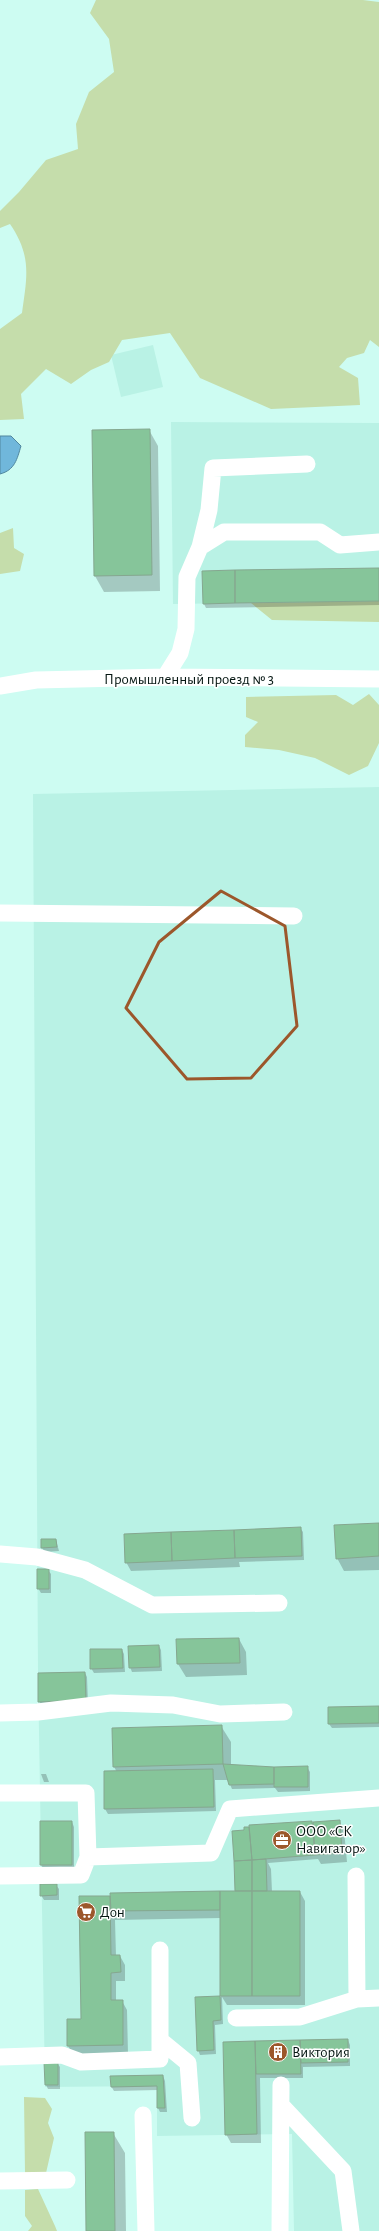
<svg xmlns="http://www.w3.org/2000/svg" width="379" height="2231" viewBox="0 0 379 2231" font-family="'Alegreya Sans',sans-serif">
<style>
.built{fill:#b9f2e5}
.green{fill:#c5ddab}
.water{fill:#70b7db;stroke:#50879f}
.shadow{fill:#0003}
.building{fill:#86c59a;stroke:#85a78f}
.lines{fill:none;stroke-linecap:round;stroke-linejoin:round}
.minor{stroke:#fff;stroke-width:17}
.marked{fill:none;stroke:#9c572b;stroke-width:3;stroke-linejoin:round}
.labels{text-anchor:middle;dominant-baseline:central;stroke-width:3;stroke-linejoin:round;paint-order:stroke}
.street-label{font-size:15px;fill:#051612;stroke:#fff}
.poi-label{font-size:15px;fill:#051612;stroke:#fff;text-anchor:start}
</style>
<rect width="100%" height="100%" fill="#cdfcf2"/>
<path class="built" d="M153,345L163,387L121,397L111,355Z
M171,422L379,423V601L173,604Z
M379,787V2231H294L292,2134L157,2136V2086L45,2087V2085L38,1673L33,794Z"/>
<path class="green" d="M96,0H363L379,2V347L370,340L364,353L347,358L339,367L358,378L360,405L271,409L200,378L170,333L122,340L109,362L91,370L71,384L46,369L21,394L24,419L0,420V329L22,313C27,277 32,256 10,224L0,228V211L19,192L46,160L78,149L76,124L89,92L114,72L109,39L90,13Z
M13,528L14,548L24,554L20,571L0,574V533Z
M379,601V622L272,620L251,603Z
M369,694L379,705V743L368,766L349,775L315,758L279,750L245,747V735L258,722L246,717V697L336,695L353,705Z
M24,2097L45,2098L52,2109L48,2123L54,2138L46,2173H25Z
M38,2189L55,2226L57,2231H28L32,2226L25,2216V2190Z"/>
<path class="water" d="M0,436H11L21,446C17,459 15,470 0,474Z"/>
<path class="shadow" d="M149,430L158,446L160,591L104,592L95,576Z
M379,569V605L206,608L204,604Z
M379,1524V1570L344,1571L337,1558Z
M300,1528L303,1532L304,1560L239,1562L240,1567L131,1571L126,1562Z
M56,1540L59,1551L45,1552L42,1548Z
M48,1570L51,1574V1593H41L38,1588Z
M239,1639L246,1652L247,1675L186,1677L178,1664Z
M159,1646L161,1650L162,1671L132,1672L130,1667Z
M122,1650L124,1654L125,1672L94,1673L91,1668Z
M85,1673L87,1677L88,1704L42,1706L39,1701Z
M379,1707V1727L332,1728L329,1724Z
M221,1726L231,1742V1766L274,1768L307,1767L310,1772V1791L278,1792L275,1788L232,1789L228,1780H215L216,1811L108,1814L105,1809V1772H117L114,1767Z
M41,1774H46L49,1782H44Z
M339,1821L344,1830L347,1862L321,1864L318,1859L268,1863L271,1869L272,1892H300L305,1901V2005H227L222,1997L223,2024L215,2025L216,2054L200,2055L198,2050L196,1998L221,1997V1918L115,1920L116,1956H120L125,1965V1981H116V2001H122L127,2010L128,2054L73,2055L68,2046L82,2020L80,1897L236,1892L245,1828Z
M41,1822H72L74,1827V1869H44L41,1865Z
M56,1885L59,1889V1900H44L41,1895Z
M348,2040L350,2045V2066L303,2067V2078H260L261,2143H231L226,2134L225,2043Z
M57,2063L60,2067V2089H48L46,2085Z
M163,2076L165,2081L167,2112H160L158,2108V2090L114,2091L111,2086Z
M113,2133L125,2153L126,2231H87Z"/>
<path class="building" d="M150,429L152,575L94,576L92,430Z
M379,568V601L235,603V570Z
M235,570V603L203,604L202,571Z
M379,1523V1556L336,1559L334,1525Z
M301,1527L302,1556L235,1558L234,1530Z
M234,1530L235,1558L172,1561L171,1532Z
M171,1532L172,1561L125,1563L124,1534Z
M41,1539H56L57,1547L41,1548Z
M37,1569H49V1589H37Z
M239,1638L240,1663L177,1664L176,1639Z
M159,1645L160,1667L129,1668L128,1646Z
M90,1649H122L123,1668L90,1669Z
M85,1672L86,1700L38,1702V1673Z
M379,1706V1723L328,1724V1707Z
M222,1725L223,1764L113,1767L112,1728Z
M223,1764L274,1767V1784L229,1785Z
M308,1766V1787H274V1767Z
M213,1769L214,1807L104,1809V1771Z
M340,1820L342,1853L315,1855L313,1822Z
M40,1821H72V1865H40Z
M312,1821L315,1855L252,1860L249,1825Z
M244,1827H249L252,1860L234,1861L232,1831L244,1830Z
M266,1859L267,1891H252V1860Z
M252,1860V1891H235L234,1861Z
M40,1884H57V1895L40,1896Z
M220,1891V1910L111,1911L110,1893Z
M220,1891H252V1996H220Z
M252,1891H300V1996H252Z
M79,1896H110L111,1955H120L121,1972L111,1973V2000H123V2045L67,2046V2019H81Z
M220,1996L221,2020L213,2021L214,2050L197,2051L195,1997Z
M348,2039V2062L301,2063L300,2040Z
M300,2040L301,2074H256L255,2041Z
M255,2041L257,2134L225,2135L223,2042Z
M44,2062H58V2085H45Z
M163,2075L165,2108H157V2086L111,2087L110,2076Z
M85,2132H114L115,2231H86Z"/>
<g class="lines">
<path class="minor" d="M200,547L209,510L213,468L307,464
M165,677L180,653L186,629L187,577L200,547L224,532H320L340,545L379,542
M0,686L36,680L165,677L379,679
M0,913L294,916
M0,1554L37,1557L85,1570L152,1605L279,1603
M0,1713L38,1712L111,1703L173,1705L220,1714L284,1712
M0,1793H86L88,1857
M0,1876L81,1875L88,1857L211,1853L230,1809L379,1798
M356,1876L357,1999
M236,2018L300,2017L357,1999L379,1998
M160,2040L188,2063L192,2118
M0,2057L62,2055L81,2062L160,2059V1950
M282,2106L343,2171L351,2231
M143,2115L146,2231
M0,2181L67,2180
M280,2231L281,2085"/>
</g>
<path class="marked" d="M221,891L285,926L297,1026L251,1078L187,1079L126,1008L159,942Z"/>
<defs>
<g id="office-disc" transform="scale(1)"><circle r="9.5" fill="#9c572b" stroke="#fff"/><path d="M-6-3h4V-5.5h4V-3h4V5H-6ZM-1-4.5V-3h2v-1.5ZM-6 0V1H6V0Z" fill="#fff"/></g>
<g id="supermarket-disc" transform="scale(1)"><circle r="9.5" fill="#9c572b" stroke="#fff"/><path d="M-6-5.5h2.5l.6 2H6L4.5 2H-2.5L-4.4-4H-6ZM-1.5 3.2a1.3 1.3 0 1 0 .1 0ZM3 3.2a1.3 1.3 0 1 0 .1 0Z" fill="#fff"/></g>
<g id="building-disc" transform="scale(1)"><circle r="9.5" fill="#9c572b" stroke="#fff"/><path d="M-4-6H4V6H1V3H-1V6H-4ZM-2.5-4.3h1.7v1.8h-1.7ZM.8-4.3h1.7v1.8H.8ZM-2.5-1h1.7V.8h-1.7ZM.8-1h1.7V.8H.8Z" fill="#fff"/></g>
</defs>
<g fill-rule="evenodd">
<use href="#office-disc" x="282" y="1840"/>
<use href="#supermarket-disc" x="86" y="1912"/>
<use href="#building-disc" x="278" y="2052"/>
</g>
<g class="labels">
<g class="street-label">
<text x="189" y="679">Промышленный проезд № 3</text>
</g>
<g class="poi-label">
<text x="296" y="1831">ООО «СК<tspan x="296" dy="17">Навигатор»</tspan></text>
<text x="100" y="1912">Дон</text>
<text x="292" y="2052">Виктория</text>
</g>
</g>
</svg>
